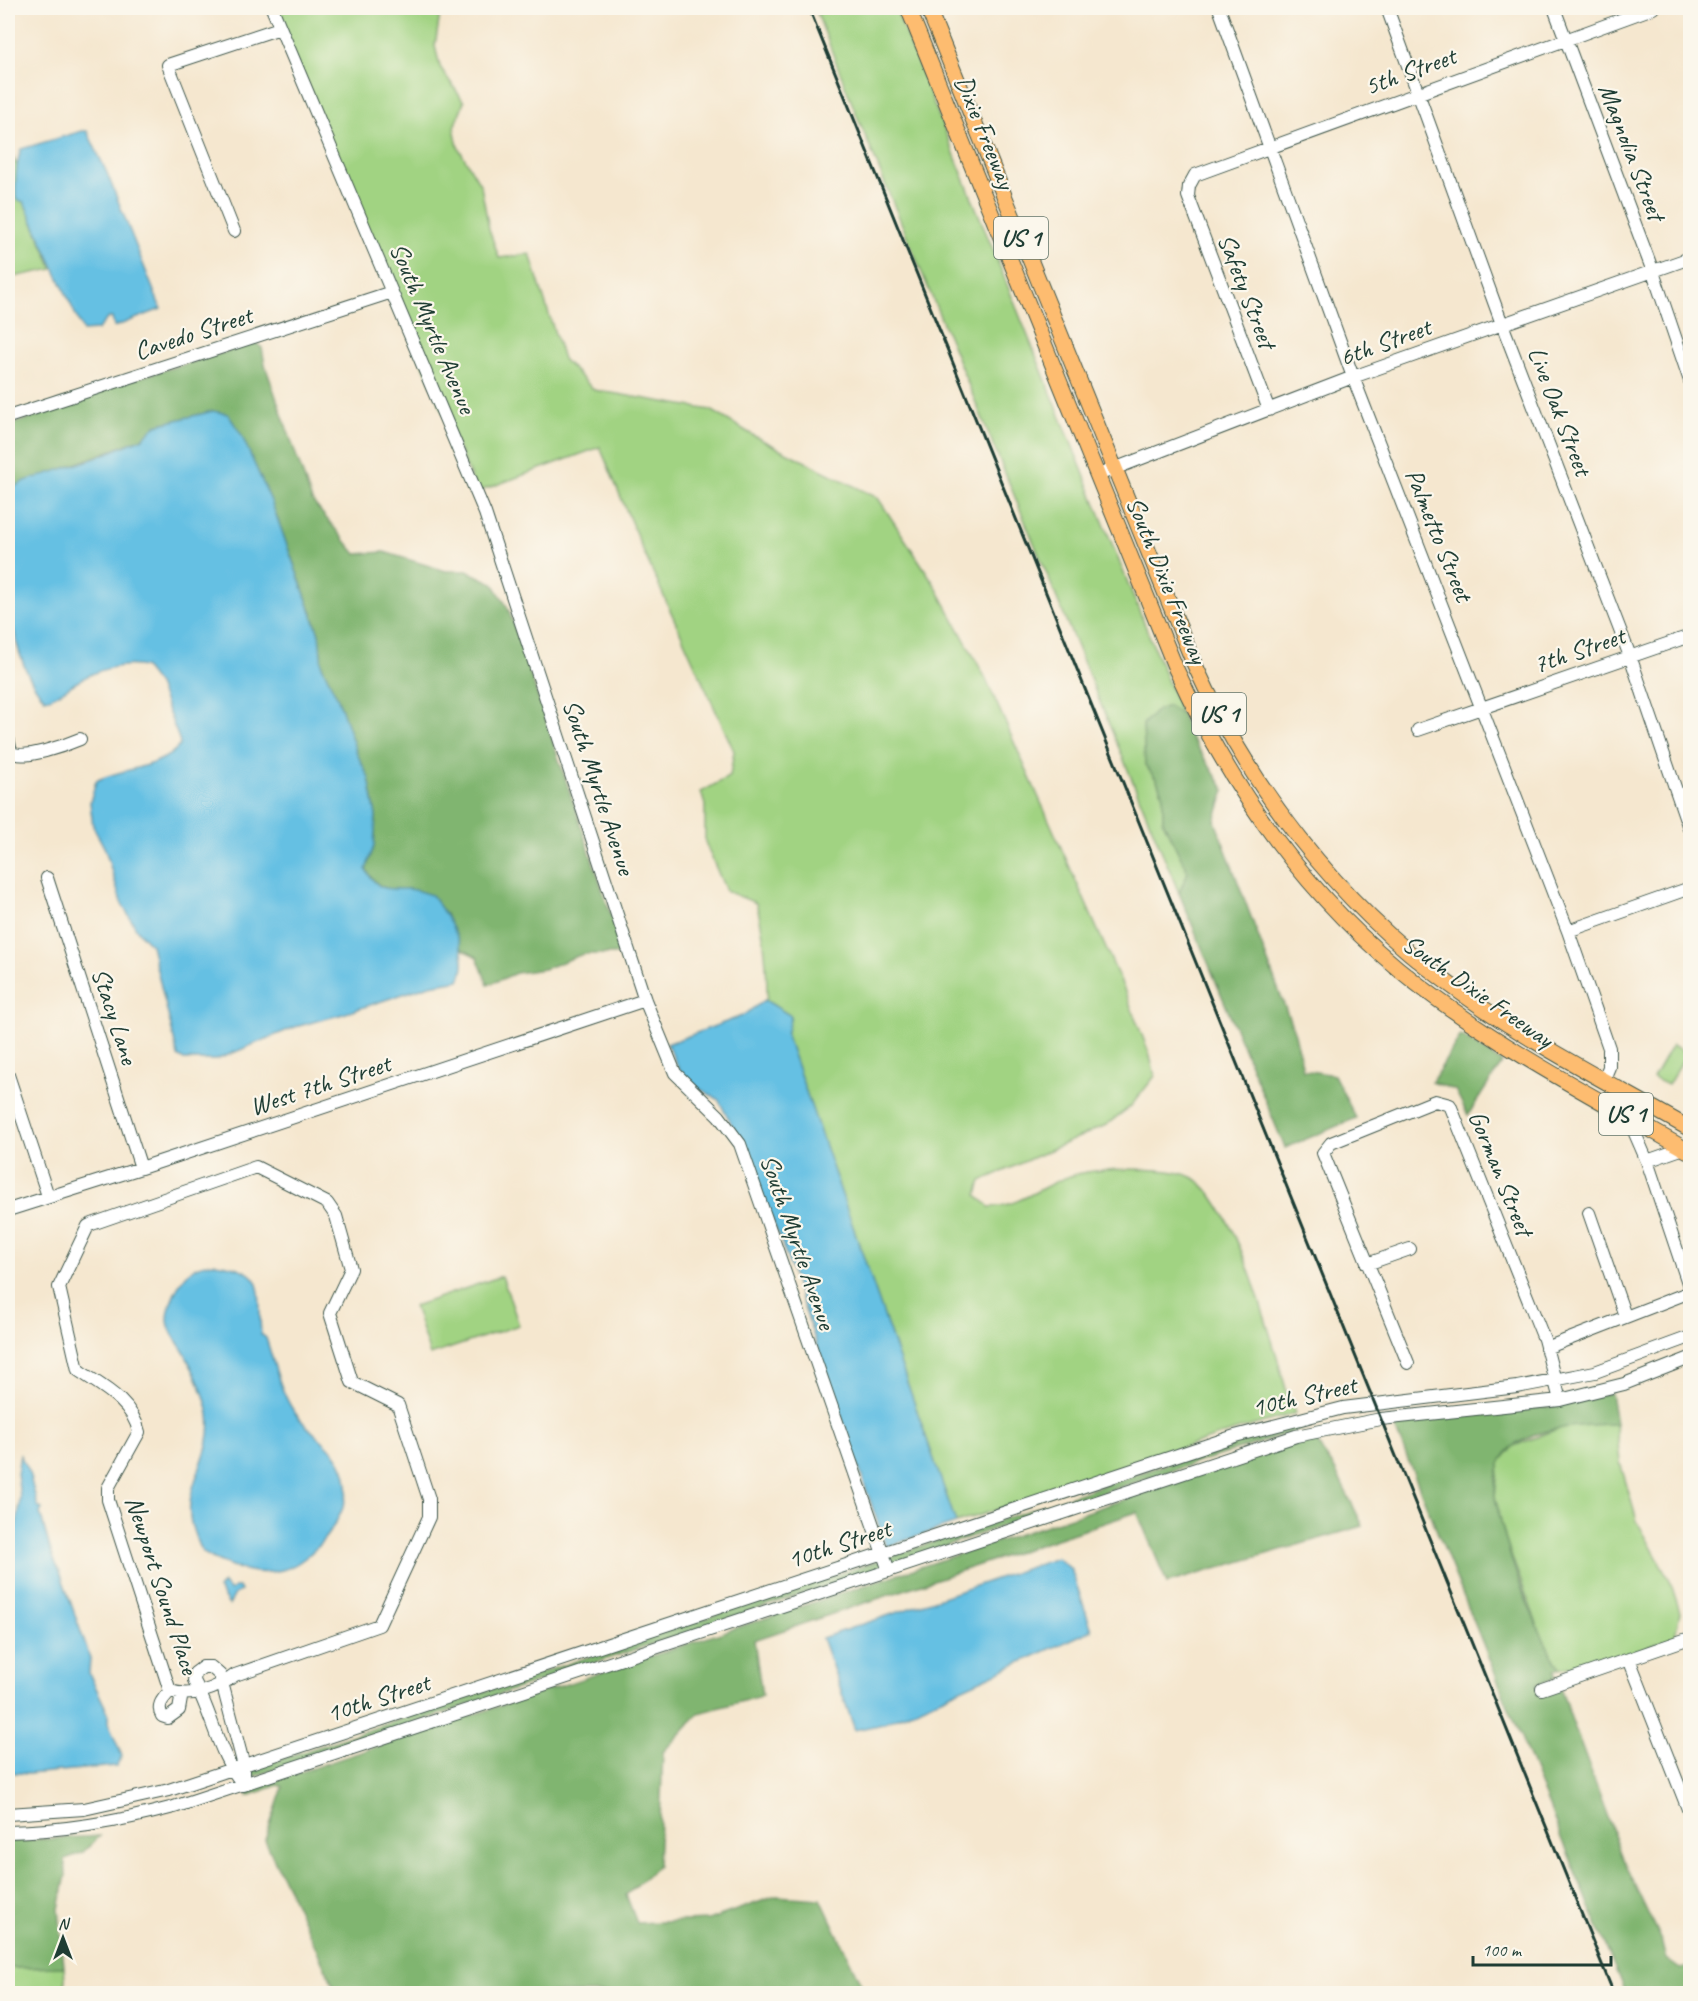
<svg xmlns="http://www.w3.org/2000/svg" width="1698" height="2001" viewBox="0 0 1698 2001" font-family="Caveat,sans-serif">
<style>
.green{fill:#a1d382;stroke:#60885b;stroke-width:1.5}
.forest{fill:#80b570;stroke:#507952;stroke-width:1.5}
.water{fill:#65c0e3;stroke:#427e8c;stroke-width:1.5}
.lines{fill:none;stroke-linecap:round;stroke-linejoin:round}
.minor-casing{stroke:#3f564b;stroke-width:14}
.major-casing{stroke:#3f564b;stroke-width:17}
.minor{stroke:#fff;stroke-width:12}
.major{stroke:#fdbc70;stroke-width:15}
.rail{stroke:#1f3d34;stroke-width:3}
.labels{text-anchor:middle;dominant-baseline:central;stroke-width:4.5;stroke-linejoin:round;paint-order:stroke}
.shield{fill:#fbf7ec;stroke:#61756b;stroke-width:1.5}
.shield-label{font-size:24px;font-weight:bold;fill:#1f3d34}
.street-label{font-size:26px;fill:#1f3d34;stroke:#fbf7ec}
</style>
<rect width="100%" height="100%" fill="#fbf7ec"/>
<filter id="ink" filterUnits="userSpaceOnUse"><feTurbulence type="fractalNoise" baseFrequency=".0167" numOctaves="2"/><feDisplacementMap in="SourceGraphic" scale="12" xChannelSelector="R" yChannelSelector="G"/><feConvolveMatrix kernelMatrix="1 2 1 2 8 2 1 2 1" color-interpolation-filters="sRGB"/></filter>
<filter id="wash" filterUnits="userSpaceOnUse"><feTurbulence type="fractalNoise" baseFrequency=".008" numOctaves="4" result="noise"/><feDisplacementMap in="SourceGraphic" scale="24" xChannelSelector="R" yChannelSelector="G"/><feGaussianBlur stdDeviation="1.35" result="paint"/><feColorMatrix in="noise" values="0 0 0 0 0 0 0 0 0 0 0 0 0 0 0 0 0 1.4 0 .05"/><feComposite in="paint" operator="in"/></filter>
<g filter="url(#wash)">
<rect width="100%" height="100%" fill="#f5e7cf"/>
<path class="green" d="M272,8H441L435,46L440,67L464,102L454,127L458,147L481,186L489,229L499,258L530,254L563,359L594,390L711,410L756,437L878,498L933,582L985,677L1124,989L1149,1053L1155,1076L1131,1106L1106,1125L981,1181L977,1195L989,1207C1022,1207 1046,1181 1077,1174C1100,1168 1175,1166 1194,1178C1239,1206 1275,1353 1291,1406L1296,1413L1234,1431L956,1523L786,1034L791,1016L765,1000L767,998C767,965 765,934 756,903L726,891L705,842V805L701,792L730,776L734,751L641,546L600,447L477,492Z
M815,8H895L1181,714L1168,706L1143,724L1145,765L1157,780L1163,796V821L1188,872L1179,893L857,116Z
M8,149L18,167L16,191L24,202L53,269L8,278Z
M1672,1045L1687,1053L1668,1085L1653,1078Z
M502,1276L519,1325L430,1355L414,1306Z
M1616,1424L1620,1462L1637,1521L1670,1581L1680,1612L1675,1637L1622,1656L1560,1669L1544,1642L1505,1539L1495,1496L1499,1463L1514,1446L1568,1425Z
M64,1967L66,1993H8V1968Z"/>
<path class="forest" d="M256,343L262,348L265,365L312,501L356,554L384,552L446,571H467L493,583L508,608L624,954H583L544,969L516,973L488,985L477,957L460,948L446,914L409,889C386,891 377,889 366,869L374,846L376,816L369,778L357,754L338,699L322,666L319,633L271,501L241,434L213,411L156,425L143,438L8,490V430L16,423L41,415L57,402Z
M1168,706L1181,714L1190,736L1225,790L1215,821L1295,1034L1303,1070L1334,1075L1356,1118L1285,1148L1179,893L1188,872L1163,821V796L1157,780L1145,765L1143,724L1157,710Z
M1461,1035L1502,1063L1468,1115L1455,1090L1432,1082Z
M1611,1393L1616,1424C1582,1425 1544,1426 1515,1445C1499,1456 1495,1477 1495,1494C1495,1503 1499,1513 1501,1521C1513,1572 1534,1624 1560,1669L1554,1671L1556,1678L1536,1685L1538,1695L1560,1688L1627,1869L1662,1943L1666,1959L1680,1969L1690,1966V1992L1686,1994L1625,1993L1393,1423L1557,1406Z
M1302,1422L1306,1428L1060,1506L892,1564L889,1557L1236,1441Z
M1313,1437L1335,1470L1363,1526L1167,1583L1137,1512L754,1640L762,1696L699,1713L663,1752L658,1866L626,1895L637,1923L708,1920L776,1896L821,1899L865,1993H337L265,1840L283,1787L278,1785L248,1796L249,1789Z
M880,1560L883,1567L249,1778L248,1770Z
M100,1836L83,1852L65,1859L66,1875L59,1909L64,1967L8,1968V1841Z"/>
<path class="water" d="M82,131H87L107,173L161,309L114,327L112,318H108L97,330L83,331L24,202L16,199C15,182 16,164 21,149Z
M213,411L228,414L241,434L271,501L319,634L322,666L338,699L357,754L369,778L376,816L374,846L366,870C378,891 385,889 407,889C415,889 424,893 432,895C447,916 473,954 459,980L430,985L343,1014L295,1027L216,1060H184L178,1056L151,945L137,930L121,902L105,849L93,826L90,802L96,781C121,768 161,769 180,745L179,739L158,685L144,667C122,662 96,670 77,682C66,688 58,697 45,699C0,652 8,551 8,490L25,481L93,459L143,438L156,425Z
M765,1000L791,1016L786,1034L956,1523L886,1547L783,1246L732,1125L718,1099L698,1088L679,1069L667,1044L742,1016Z
M215,1263C270,1270 257,1290 261,1334L266,1338C274,1362 279,1388 293,1410C311,1438 344,1447 347,1484C350,1515 311,1563 282,1570C263,1575 247,1572 229,1565C221,1562 206,1557 201,1550C198,1546 196,1538 194,1533C177,1488 215,1461 209,1415C206,1395 195,1374 186,1356C181,1345 168,1333 168,1319C168,1308 174,1294 179,1285C189,1269 196,1264 215,1263Z
M20,1455L29,1473L38,1507L42,1509L40,1513C44,1526 52,1562 59,1569L90,1658L89,1673L108,1713V1723L122,1756L116,1766L28,1774L8,1772V1553L19,1513L20,1497L17,1473Z
M1057,1558L1071,1569L1092,1630L883,1724L855,1730L822,1638Z
M223,1583L230,1591L234,1587H239L241,1591L235,1594L229,1605L218,1589Z"/>
</g>
<g filter="url(#ink)">
<g class="lines">
<g class="minor-casing">
<path id="minor" d="M272,8L485,513L645,1000L675,1073L719,1116L740,1144L889,1571
M1219,8L1353,377L1568,931L1609,1048V1067L1604,1079
M1387,8L1502,324L1630,656L1690,831
M1554,8L1652,269L1690,381
M234,231L168,65L280,28
M1269,410L1188,196L1189,186L1195,175L1653,8
M8,417L392,292
M1098,475L1353,377L1690,258
M1418,730L1690,636
M8,738L11,752C23,761 66,745 80,739
M47,878L141,1168
M1568,931L1690,888
M8,1075L48,1196
M1627,1115L1647,1161L1690,1289
M1647,1161L1684,1148
M256,1167L327,1203L336,1216L351,1269L330,1313L352,1382L398,1405L429,1499V1517L379,1625L235,1675C217,1689 192,1698 170,1691L108,1500V1488L139,1432C132,1401 103,1387 78,1370L59,1287L88,1226L92,1224Z
M8,1210L141,1168L645,1000
M1589,1213L1625,1316
M1367,1264L1410,1249
M1546,1348L1690,1292
M1408,1363L1323,1153L1331,1143L1435,1101L1450,1105L1544,1339L1560,1400
M1629,1659L1690,1814
M203,1667H211L220,1675L244,1766V1785C218,1756 213,1715 194,1681L195,1673Z
M1542,1689L1690,1638
M170,1691C163,1699 156,1705 162,1716L168,1718L179,1710L182,1693
M8,1814L84,1809L169,1790L1235,1436L1343,1408L1517,1387L1595,1372L1690,1337
M8,1832C65,1831 118,1822 174,1807L1296,1436L1381,1419L1560,1400L1624,1384L1690,1358"/>
</g>
<g class="major-casing">
<path id="major" d="M908,8L1176,669C1231,790 1310,901 1416,983C1501,1049 1598,1099 1690,1152
M928,8L1193,661C1250,788 1336,901 1449,984C1524,1040 1610,1083 1690,1129"/>
</g>
<use href="#minor" class="minor"/>
<use href="#major" class="major"/>
<path class="rail" d="M809,8L1614,1994"/>
</g>
</g>
<g class="labels">
<g class="shield">
<rect x="994" y="217" width="54" height="42" rx="4.5"/>
<rect x="1192" y="693" width="54" height="42" rx="4.5"/>
<rect x="1599" y="1093" width="54" height="42" rx="4.5"/>
</g>
<g class="shield-label">
<text x="1021" y="238">US 1</text>
<text x="1219" y="714">US 1</text>
<text x="1626" y="1114">US 1</text>
</g>
<g class="street-label">
<text transform="translate(1410 71) rotate(-20)">5th Street</text>
<text transform="translate(985 132) rotate(68)">Dixie Freeway</text>
<text transform="translate(1632 152) rotate(69)">Magnolia Street</text>
<text transform="translate(1247 291) rotate(69)">Safety Street</text>
<text transform="translate(433 328) rotate(67)">South Myrtle Avenue</text>
<text transform="translate(193 333) rotate(-18)">Cavedo Street</text>
<text transform="translate(1385 342) rotate(-20)">6th Street</text>
<text transform="translate(1560 411) rotate(69)">Live Oak Street</text>
<text transform="translate(1439 535) rotate(68)">Palmetto Street</text>
<text transform="translate(1167 580) rotate(68)">South Dixie Freeway</text>
<text transform="translate(1579 650) rotate(-19)">7th Street</text>
<text transform="translate(599 787) rotate(72)">South Myrtle Avenue</text>
<text transform="translate(1478 991) rotate(35)">South Dixie Freeway</text>
<text transform="translate(115 1016) rotate(72)">Stacy Lane</text>
<text transform="translate(320 1085) rotate(-18)">West 7th Street</text>
<text transform="translate(1501 1173) rotate(68)">Gorman Street</text>
<text transform="translate(798 1242) rotate(71)">South Myrtle Avenue</text>
<text transform="translate(1304 1396) rotate(-13)">10th Street</text>
<text transform="translate(839 1544) rotate(-18)">10th Street</text>
<text transform="translate(162 1585) rotate(72)">Newport Sound Place</text>
<text transform="translate(378 1698) rotate(-18)">10th Street</text>
</g>
</g>
<rect width="1698" height="2001" fill="none" stroke="#fbf7ec" stroke-width="30"/>
<g transform="translate(63 1938)" stroke="#fbf7ec" stroke-width="4.5" paint-order="stroke">
<path d="M0-4.5L10 22L0 15L-10 22Z" fill="#1f3d34"/>
<text y="-9" font-size="16" font-weight="bold" text-anchor="middle" fill="#1f3d34">N</text>
</g>
<path d="M1473 1956v9h138v-9" fill="none" stroke="#1f3d34" stroke-width="3"/>
<text x="1482" y="1956" font-size="18" fill="#1f3d34" stroke="#fbf7ec" stroke-width="4.5" paint-order="stroke">100 m</text>
</svg>
